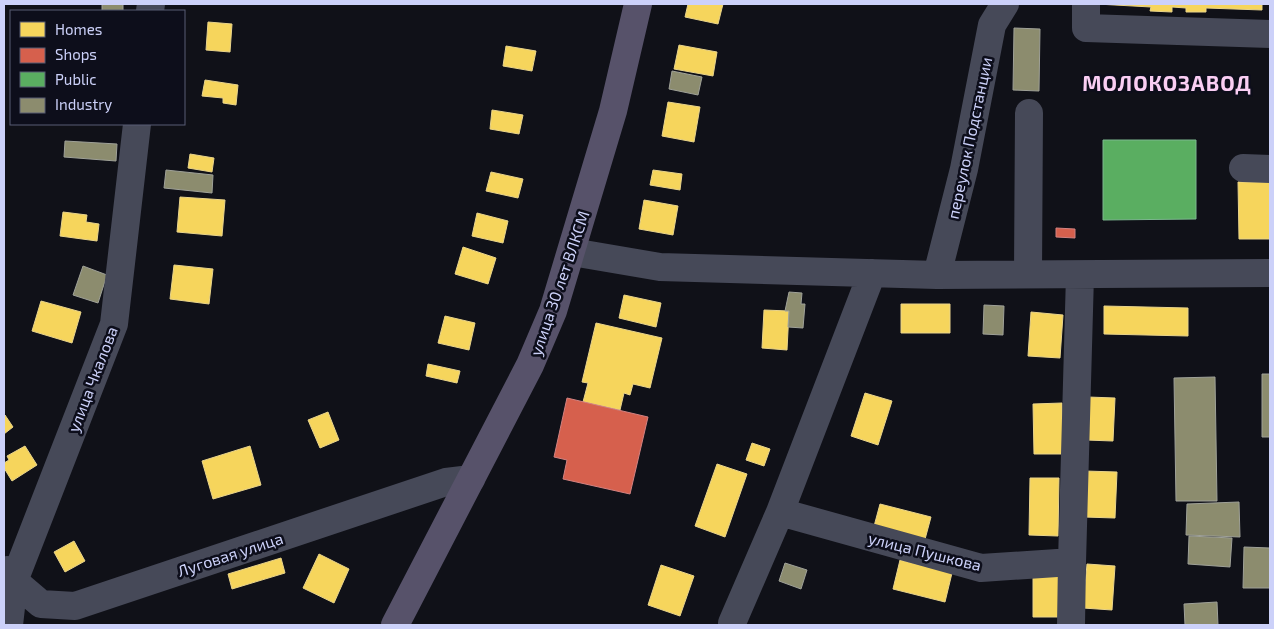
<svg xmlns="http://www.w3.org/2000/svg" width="1274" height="629" viewBox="0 0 1274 629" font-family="'Exo 2',sans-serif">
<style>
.homes{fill:#f6d55c;stroke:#e9d48b}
.shops{fill:#d6604d;stroke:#d38281}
.public{fill:#5aae61;stroke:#7cb88f}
.industry{fill:#8c8c6e;stroke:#9fa198}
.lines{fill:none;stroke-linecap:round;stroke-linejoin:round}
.minor{stroke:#464958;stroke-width:28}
.major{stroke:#57526a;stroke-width:28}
.labels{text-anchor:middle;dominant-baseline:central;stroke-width:5;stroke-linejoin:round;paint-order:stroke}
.street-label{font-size:16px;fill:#ccd1f9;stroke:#0d0e1b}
.district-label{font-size:21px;font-weight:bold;letter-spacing:1px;fill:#facef3;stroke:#0d0e1b}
</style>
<rect width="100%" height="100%" fill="#101118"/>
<path class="homes" d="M688,4H723L718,24L685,17Z
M1097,4H1262V10L1206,8V12H1186V8L1172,7V12L1150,11L1151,7Z
M208,22L232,24L230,52L206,50Z
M679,45L717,52L713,76L674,69Z
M506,46L536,51L532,71L503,66Z
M205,80L238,85L236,105L223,103V98L202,96Z
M668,102L700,107L694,142L662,136Z
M492,110L523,115L519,134L490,129Z
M190,154L214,158L212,172L188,168Z
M653,170L682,174L680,190L650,185Z
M491,172L523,179L518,198L486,191Z
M1238,182H1270V239H1239Z
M180,197L225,200L222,236L177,232Z
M644,200L678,206L673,235L639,229Z
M63,212L87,215L86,222L99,224L97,241L60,236Z
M477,213L508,221L503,243L472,236Z
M463,247L496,258L488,284L455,274Z
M174,265L213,269L209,304L170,299Z
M624,295L661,303L656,327L619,318Z
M41,301L81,312L72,343L32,331Z
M901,304H950V333H901Z
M1104,306L1188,308V336L1104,334Z
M764,310L789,311L787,350L762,348Z
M1031,312L1063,315L1060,358L1028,356Z
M445,316L475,323L469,350L438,343Z
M596,323L662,338L650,388L633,384L630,395L624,393L620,410L583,402L588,383L582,382Z
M428,364L460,371L457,383L426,376Z
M865,393L892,401L878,445L851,436Z
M1088,397L1115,398L1113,441L1086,440Z
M1062,403L1063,454H1034L1033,404Z
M328,412L339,440L320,448L308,420Z
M5,415L13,427L4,434V417Z
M752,443L770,449L764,466L746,460Z
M25,446L37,465L12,481L4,468V463L9,460L7,456Z
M250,446L261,485L213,499L202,461Z
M717,464L747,474L725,537L695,526Z
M1085,471L1117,472L1115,518L1084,517Z
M1030,478H1059L1058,536L1029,535Z
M880,504L931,517L924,543L873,530Z
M74,541L85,561L65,572L54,552Z
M319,554L349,569L334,603L303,588Z
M281,558L285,573L232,589L228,574Z
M900,560L952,573L945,602L893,589Z
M1087,564L1115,566L1112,610L1083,608Z
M661,565L694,576L680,616L648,605Z
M1033,574H1061V617H1033Z"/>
<path class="shops" d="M1056,228L1075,229V238L1056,237Z
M567,398L648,417L630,494L563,479L567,460L554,457Z"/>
<path class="public" d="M1103,140H1196V219L1103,220Z"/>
<path class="industry" d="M102,4H123V11H102Z
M1014,28L1040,29L1039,91L1013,90Z
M672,71L702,77L698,95L669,89Z
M65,141L117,144L116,161L64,157Z
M166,170L213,175L212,193L164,188Z
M83,266L107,275L98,303L73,295Z
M789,292L802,293L801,304H805L803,328L788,327L789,311H785Z
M984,305L1004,306L1003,335L983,334Z
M1262,374H1270V437H1262Z
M1215,377L1217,501H1176L1174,378Z
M1239,502L1240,537L1186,535L1187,504Z
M1189,536L1232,538L1230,567L1188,564Z
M1244,547L1270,548V588H1243Z
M785,563L807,570L801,589L779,581Z
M1217,602L1218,625H1185L1184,604Z"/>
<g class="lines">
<path class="minor" d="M1086,4V28L1270,34
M150,11L151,4
M1243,168L1270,169
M572,252L660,267L937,275L1270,273
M872,273L780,512L981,568L1072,562L1080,275
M1028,273L1029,113
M937,275L964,169L992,25L1005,4
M7,570L14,581L41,604L75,606L446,482L471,479
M732,623L780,512
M9,625L14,581L114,324L137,124
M1071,625L1072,562"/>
<path class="major" d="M395,625L530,365L553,311L613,111L638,4"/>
</g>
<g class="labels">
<g class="street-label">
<text transform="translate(969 138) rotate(-78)">переулок Подстанции</text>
<text transform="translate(559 283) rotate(-71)">улица 30 лет ВЛКСМ</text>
<text transform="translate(92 379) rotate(-69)">улица Чкалова</text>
<text transform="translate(925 551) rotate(14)">улица Пушкова</text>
<text transform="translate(230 554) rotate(-18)">Луговая улица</text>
</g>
<g class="district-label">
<text x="1167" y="82">МОЛОКОЗАВОД</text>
</g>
</g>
<rect width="1274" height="629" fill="none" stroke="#ccd1f9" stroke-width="10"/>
<rect x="10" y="10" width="175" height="115" fill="#0d0e1b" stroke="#595c74"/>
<rect x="20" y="22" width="25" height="15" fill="#f6d55c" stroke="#595c74"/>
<text x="55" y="35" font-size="15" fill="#ccd1f9">Homes</text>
<rect x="20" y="48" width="25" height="15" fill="#d6604d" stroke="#595c74"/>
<text x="55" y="60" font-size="15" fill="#ccd1f9">Shops</text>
<rect x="20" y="72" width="25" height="15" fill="#5aae61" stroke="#595c74"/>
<text x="55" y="85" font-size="15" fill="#ccd1f9">Public</text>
<rect x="20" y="98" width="25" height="15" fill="#8c8c6e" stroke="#595c74"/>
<text x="55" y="110" font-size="15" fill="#ccd1f9">Industry</text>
</svg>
